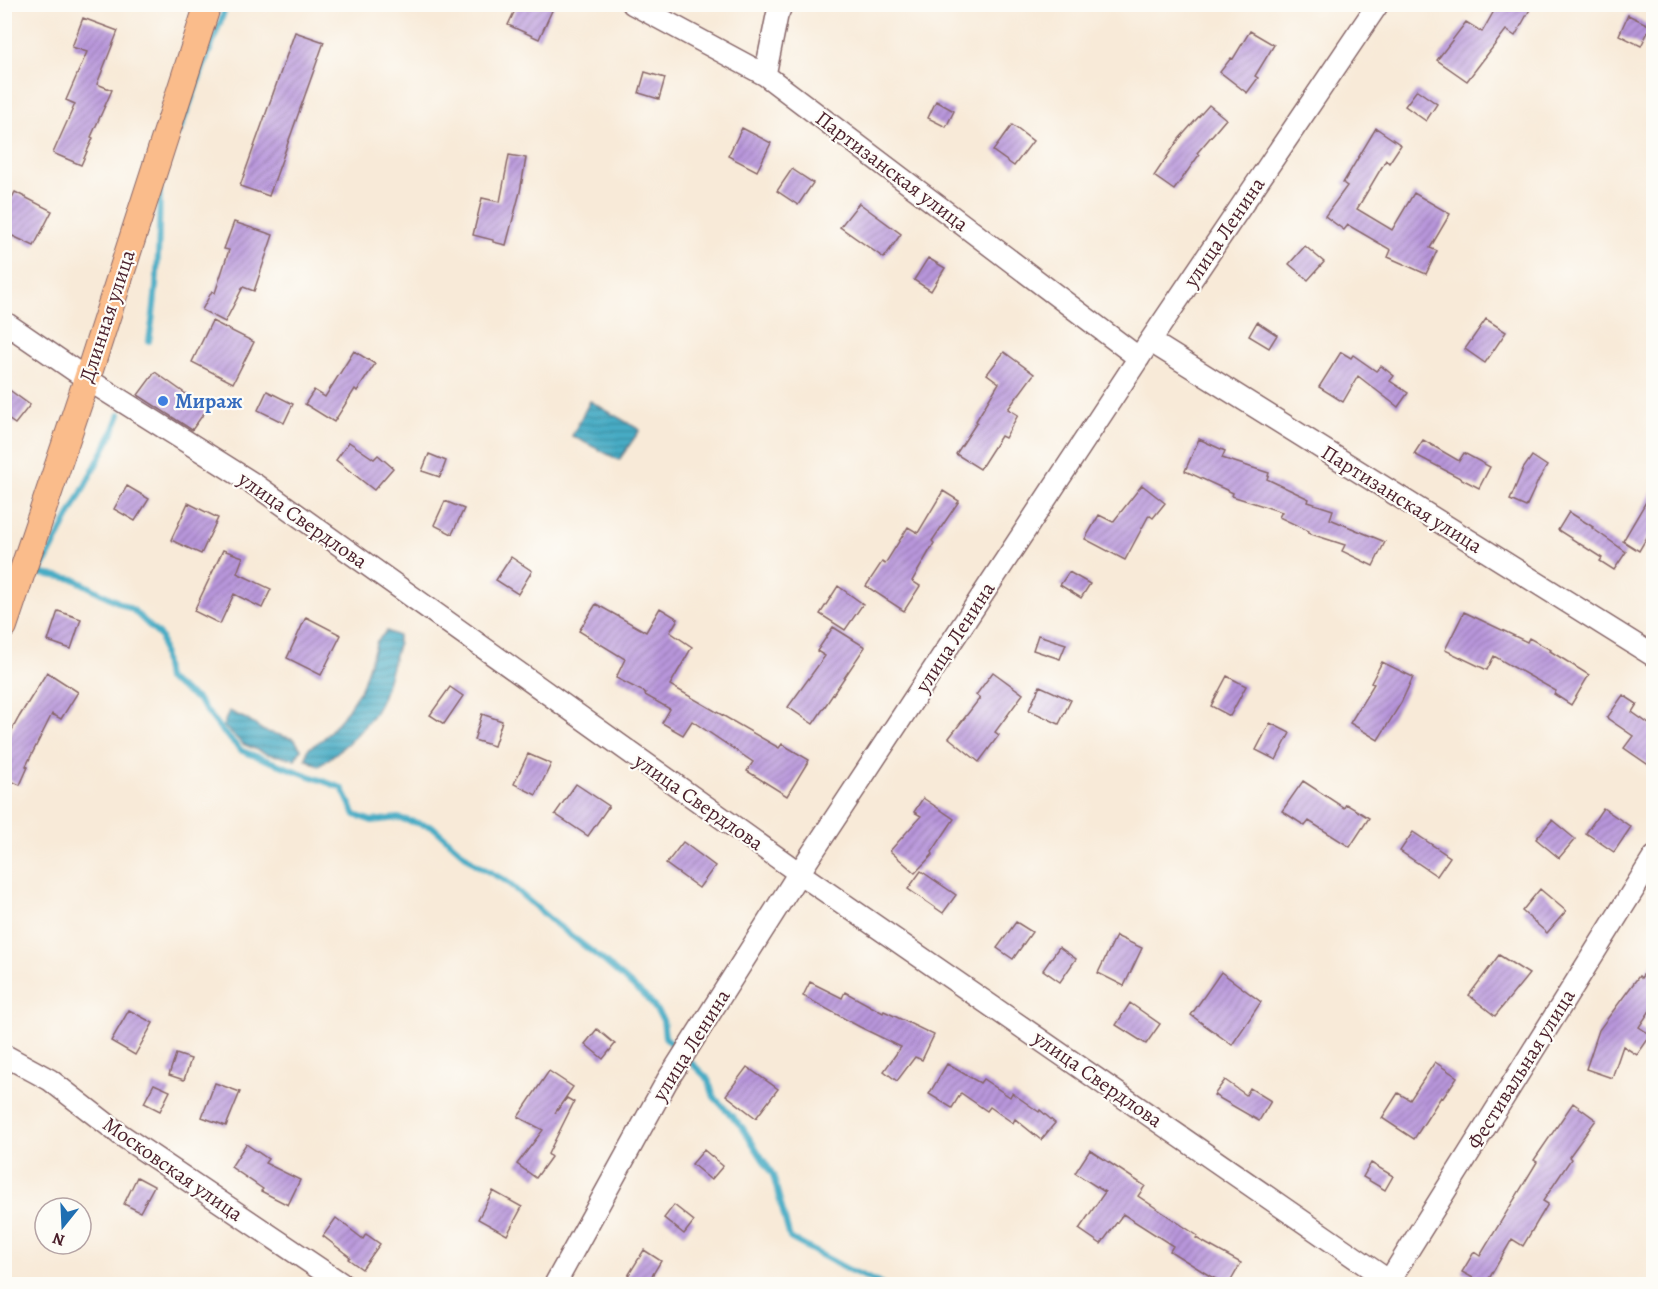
<svg xmlns="http://www.w3.org/2000/svg" width="1658" height="1289" viewBox="0 0 1658 1289" font-family="Alegreya,serif">
<style>
.water{fill:url(#water-rules);stroke:#486678;stroke-width:1.5}
.lines{fill:none;stroke-linecap:round;stroke-linejoin:round}
.stream{stroke:#46acc5;stroke-width:6}
.building{fill:url(#building-hatch)}
.minor-casing{stroke:#876668;stroke-width:24}
.major-casing{stroke:#876668;stroke-width:28}
.minor{stroke:#fff;stroke-width:21}
.major{stroke:#fabc8b;stroke-width:26}
.shop-dot{fill:#3f7fe0;stroke:#fdfcf7;stroke-width:2}
.labels{text-anchor:middle;dominant-baseline:central;stroke-width:4.5;stroke-linejoin:round;paint-order:stroke}
.street-label{font-size:21px;fill:#4a1f2b;stroke:#fdfcf7}
.shop-label{font-size:21px;font-weight:bold;fill:#366cbe;stroke:#fdfcf7;text-anchor:start}
</style>
<defs>
<pattern id="water-rules" width="6" height="5" patternUnits="userSpaceOnUse" patternTransform="scale(1.5)"><rect width="6" height="5" fill="#46acc5"/><path d="M0 2.5h6" fill="none" stroke="#3c8ba0"/></pattern>
<pattern id="building-hatch" width="6" height="6" patternUnits="userSpaceOnUse" patternTransform="scale(1.5)"><rect width="6" height="6" fill="#b896db"/><path d="M-1 1l2-2M0 6l6-6M5 7l2-2" fill="none" stroke="#987ab2"/></pattern>
</defs>
<rect width="100%" height="100%" fill="#fdfcf7"/>
<filter id="ink" filterUnits="userSpaceOnUse"><feTurbulence type="fractalNoise" baseFrequency=".0167" numOctaves="2"/><feDisplacementMap in="SourceGraphic" scale="12" xChannelSelector="R" yChannelSelector="G"/><feConvolveMatrix kernelMatrix="1 2 1 2 8 2 1 2 1" color-interpolation-filters="sRGB"/></filter>
<filter id="wash" filterUnits="userSpaceOnUse"><feTurbulence type="fractalNoise" baseFrequency=".008" numOctaves="4" result="noise"/><feDisplacementMap in="SourceGraphic" scale="24" xChannelSelector="R" yChannelSelector="G"/><feGaussianBlur stdDeviation="1.35" result="paint"/><feColorMatrix in="noise" values="0 0 0 0 0 0 0 0 0 0 0 0 0 0 0 0 0 1.4 0 .05"/><feComposite in="paint" operator="in"/></filter>
<g filter="url(#wash)">
<rect width="100%" height="100%" fill="#f8ead8"/>
<path class="water" d="M590,401L640,430L619,460L572,436Z
M387,631L398,636V645C392,664 388,685 380,703C368,728 340,751 319,766L306,759L308,749L323,739L342,718L361,689L377,641Z
M229,711L246,719L264,731L294,739L301,749L295,759L267,754L243,744L223,726Z"/>
<g class="lines">
<path class="stream" d="M179,133L227,4
M149,341C158,291 159,239 160,188
M30,572L74,579L133,610L161,637L167,679L198,700L222,731L242,751L342,788L355,815L372,821L398,818L433,827L475,864L506,881L552,921L604,961L650,1001L663,1020L665,1037L708,1079L714,1097L742,1127L773,1175L790,1238L847,1269L882,1284
M40,572L112,434L120,414
M4,577L9,571H17"/>
</g>
<g id="blocks">
<path class="building" d="M518,4H555L539,39L508,25Z
M1498,4H1533L1515,36L1506,30L1467,81L1437,60L1466,22L1482,32Z
M1628,15L1651,26L1641,46L1619,35Z
M83,18L118,31L97,84L112,90L91,137L93,138L81,165L53,153L75,104L66,100L87,52L72,47Z
M1250,31L1274,45L1255,76L1258,78L1247,93L1220,72L1231,58L1233,59Z
M295,32L324,42L269,196L240,186Z
M645,72L665,78L659,99L639,93Z
M1417,90L1437,104L1426,121L1405,106Z
M936,101L954,111L946,127L928,118Z
M1209,105L1226,119L1197,153L1199,155L1174,190L1154,176L1179,139Z
M1012,125L1033,141L1014,166L993,151Z
M742,128L771,143L757,171L728,156Z
M1376,128L1401,145L1389,163L1386,160L1357,209L1392,230L1414,193L1450,214L1430,248L1437,251L1426,274L1388,257L1391,250L1348,225L1344,230L1325,216L1347,186L1343,183Z
M509,155L526,158L520,192L506,245L493,242V240L473,235L482,198L500,202Z
M792,169L813,183L798,205L777,191Z
M15,192L52,211L34,246L4,232V213Z
M859,203L901,234L884,258L840,227Z
M234,222L273,235L254,291L243,287L225,322L202,310L212,291L215,293L229,250L224,249Z
M1305,246L1324,262L1308,280L1289,264Z
M928,258L945,268L931,291L914,280Z
M1486,319L1506,332L1485,363L1465,349Z
M212,321L254,342L233,383L192,362Z
M1257,322L1277,335L1269,348L1249,336Z
M354,351L375,364L357,391L355,389L334,422L305,404L314,390L325,397Z
M1004,352L1034,374L1008,409L1018,415L1005,438L1001,436L980,469L956,454L977,422L976,421L999,383L987,374Z
M1341,352L1351,358L1353,355L1376,371L1381,366L1394,376L1390,381L1408,393L1398,407L1358,376L1343,402L1319,387Z
M155,372L207,409L192,430L138,395Z
M4,386L30,405L15,424L4,416Z
M267,391L293,404L284,423L258,410Z
M1199,439L1225,451L1222,458L1269,473L1267,479L1309,499L1308,502L1333,510L1330,519L1385,542L1373,566L1342,551L1345,545L1308,533L1309,531L1279,517L1282,512L1232,496L1233,493L1185,471Z
M1423,440L1459,461L1464,453L1490,467L1479,488L1414,454Z
M349,442L374,459L378,455L393,468L374,490L336,460Z
M429,454L446,461L440,477L422,471Z
M1532,456L1547,466L1539,479L1526,507L1510,500L1523,469Z
M1142,485L1165,503L1153,518L1149,515L1125,560L1085,539L1099,515L1113,522Z
M127,486L149,499L135,521L114,509Z
M1653,490V527L1639,551L1623,541Z
M943,491L959,501L932,541L934,543L912,581L920,586L904,611L866,586L882,562L885,564L908,527L918,533Z
M445,501L464,509L452,534L434,525Z
M188,503L218,518L201,554L171,540Z
M1569,512L1593,527L1592,528L1626,552L1614,570L1600,561L1602,558L1558,530Z
M223,550L243,557L237,573L271,589L262,608L234,594L220,624L194,611Z
M511,557L532,571L518,594L496,580Z
M1069,572L1090,584L1081,598L1060,585Z
M838,586L863,604L845,630L820,614Z
M596,604L646,632L660,608L678,619L670,632L692,647L670,685L779,748L782,744L809,760L787,796L747,771L753,762L692,721L683,735L662,723L670,709L645,695L646,693L616,678L625,659L579,631Z
M58,611L81,619L71,649L48,641Z
M1464,612L1527,642L1529,638L1551,650L1550,651L1589,675L1571,705L1554,694L1556,691L1494,656L1487,670L1445,650Z
M306,617L341,635L321,675L287,658Z
M833,627L865,647L813,724L788,707L825,656L817,651Z
M1038,635L1066,644L1060,659L1033,650Z
M1382,662L1413,677L1401,703L1378,740L1350,723L1374,684L1371,683Z
M47,672L78,692L61,719L52,714L26,766L28,767L20,785L4,778V745L19,717Z
M993,672L1023,694L995,732L999,735L979,762L949,738L980,698L976,695Z
M1227,676L1246,686L1230,716L1211,706Z
M1040,686L1071,700L1059,724L1029,710Z
M450,687L463,696L444,724L430,715Z
M1623,695L1637,704L1632,712L1653,727V768L1624,748L1633,736L1607,718Z
M482,714L502,721L494,746L474,740Z
M1270,723L1290,733L1276,760L1256,750Z
M528,754L551,764L536,795L514,784Z
M1303,781L1344,808L1346,804L1369,818L1350,847L1309,821L1305,826L1282,811Z
M576,784L609,806L588,836L555,814Z
M923,798L954,819L932,852L933,854L915,873L890,851L921,816L914,812Z
M1603,808L1631,827L1614,852L1586,833Z
M1552,820L1575,839L1559,858L1536,839Z
M1413,832L1450,857L1437,876L1400,851Z
M683,842L715,866L699,888L666,864Z
M921,871L956,895L943,913L908,889Z
M1540,889L1566,911L1547,933L1522,911Z
M1016,922L1032,932L1013,959L997,948Z
M1116,936L1142,948L1124,986L1098,973Z
M1059,947L1076,959L1060,982L1043,970Z
M1499,955L1529,974L1495,1016L1469,995Z
M1653,961V1006L1639,1027L1651,1035L1637,1055L1623,1046L1612,1078L1586,1069L1599,1030L1639,976L1641,978Z
M1221,972L1261,1002L1232,1045L1191,1015Z
M810,982L842,998L845,992L883,1013L884,1011L934,1035L922,1060L915,1057L897,1081L884,1071L901,1047L860,1027L803,996Z
M1130,1003L1160,1024L1146,1044L1116,1025Z
M129,1010L153,1023L135,1055L111,1041Z
M597,1029L615,1044L603,1059L585,1044Z
M176,1054L191,1059L184,1080L169,1075Z
M1435,1062L1457,1077L1443,1098L1441,1097L1414,1139L1382,1118L1398,1093L1410,1100Z
M947,1064L980,1083L983,1079L1010,1097L1012,1093L1039,1112L1040,1110L1055,1123L1041,1140L1015,1119L1013,1123L990,1107L987,1111L961,1093L952,1108L929,1094Z
M747,1067L778,1089L756,1118L726,1095Z
M549,1071L573,1087L555,1113L567,1098L574,1102L548,1154L551,1157L536,1178L517,1164L543,1130L518,1117Z
M1225,1080L1246,1095L1250,1088L1271,1101L1259,1121L1214,1095Z
M215,1083L240,1092L226,1126L202,1117Z
M154,1084L170,1091L160,1111L144,1103Z
M1573,1103L1596,1120L1569,1157L1571,1159L1543,1201L1548,1204L1523,1246L1512,1239L1486,1284H1484L1462,1272L1474,1252L1480,1256L1537,1162L1534,1160Z
M246,1144L268,1159L265,1163L300,1180L288,1205L261,1191L263,1189L231,1167Z
M704,1150L723,1166L711,1180L692,1164Z
M1090,1150L1145,1186L1138,1196L1198,1236L1196,1238L1241,1263L1229,1284H1225L1210,1276L1170,1251L1173,1246L1123,1214L1101,1244L1079,1229L1105,1192L1075,1173Z
M1371,1163L1393,1176L1385,1190L1363,1177Z
M137,1177L154,1186L140,1212L124,1204Z
M493,1191L522,1207L507,1235L478,1219Z
M674,1205L694,1221L684,1234L664,1218Z
M336,1218L363,1239L366,1234L380,1244L362,1269L348,1259L350,1257L323,1236Z
M644,1250L661,1261L647,1284H623Z"/>
</g>
</g>
<g filter="url(#ink)">
<use href="#blocks" fill-opacity="0" stroke="#876668" stroke-width="1.5"/>
<g class="lines">
<g class="minor-casing">
<path id="minor" d="M633,4L765,75L1139,358
M765,75L777,16L782,4
M4,322L87,379L257,486L799,873L1389,1281L1391,1284
M1150,341L1654,656
M4,1055L50,1080L121,1135L342,1284
M1389,1281L1654,857
M555,1284L667,1081L799,873L1150,341L1378,4"/>
</g>
<g class="major-casing">
<path id="major" d="M4,626L87,379L208,4"/>
</g>
<use href="#minor" class="minor"/>
<use href="#major" class="major"/>
</g>
</g>
<circle class="shop-dot" cx="163" cy="401" r="6"/>
<g class="labels">
<g class="street-label">
<text transform="translate(892 171) rotate(37)">Партизанская улица</text>
<text transform="translate(1224 232) rotate(-56)">улица Ленина</text>
<text transform="translate(107 316) rotate(-72)">Длинная улица</text>
<text transform="translate(1402 499) rotate(32)">Партизанская улица</text>
<text transform="translate(303 520) rotate(35)">улица Свердлова</text>
<text transform="translate(955 637) rotate(-57)">улица Ленина</text>
<text transform="translate(699 802) rotate(35)">улица Свердлова</text>
<text transform="translate(691 1045) rotate(-58)">улица Ленина</text>
<text transform="translate(1521 1069) rotate(-58)">Фестивальная улица</text>
<text transform="translate(1098 1079) rotate(35)">улица Свердлова</text>
<text transform="translate(173 1169) rotate(35)">Московская улица</text>
</g>
<g class="shop-label">
<text x="175" y="401">Мираж</text>
</g>
</g>
<rect width="1658" height="1289" fill="none" stroke="#fdfcf7" stroke-width="24"/>
<g transform="translate(63 1226) rotate(198)"><circle r="28" fill="#fdfcf7" stroke="#b5a4a5" stroke-width="1.5"/>
<path d="M0-4.5L10 22L0 15L-10 22Z" fill="#1f6fb2"/>
<text y="-9" font-size="16" font-weight="bold" text-anchor="middle" fill="#4a1f2b">N</text>
</g>
</svg>
